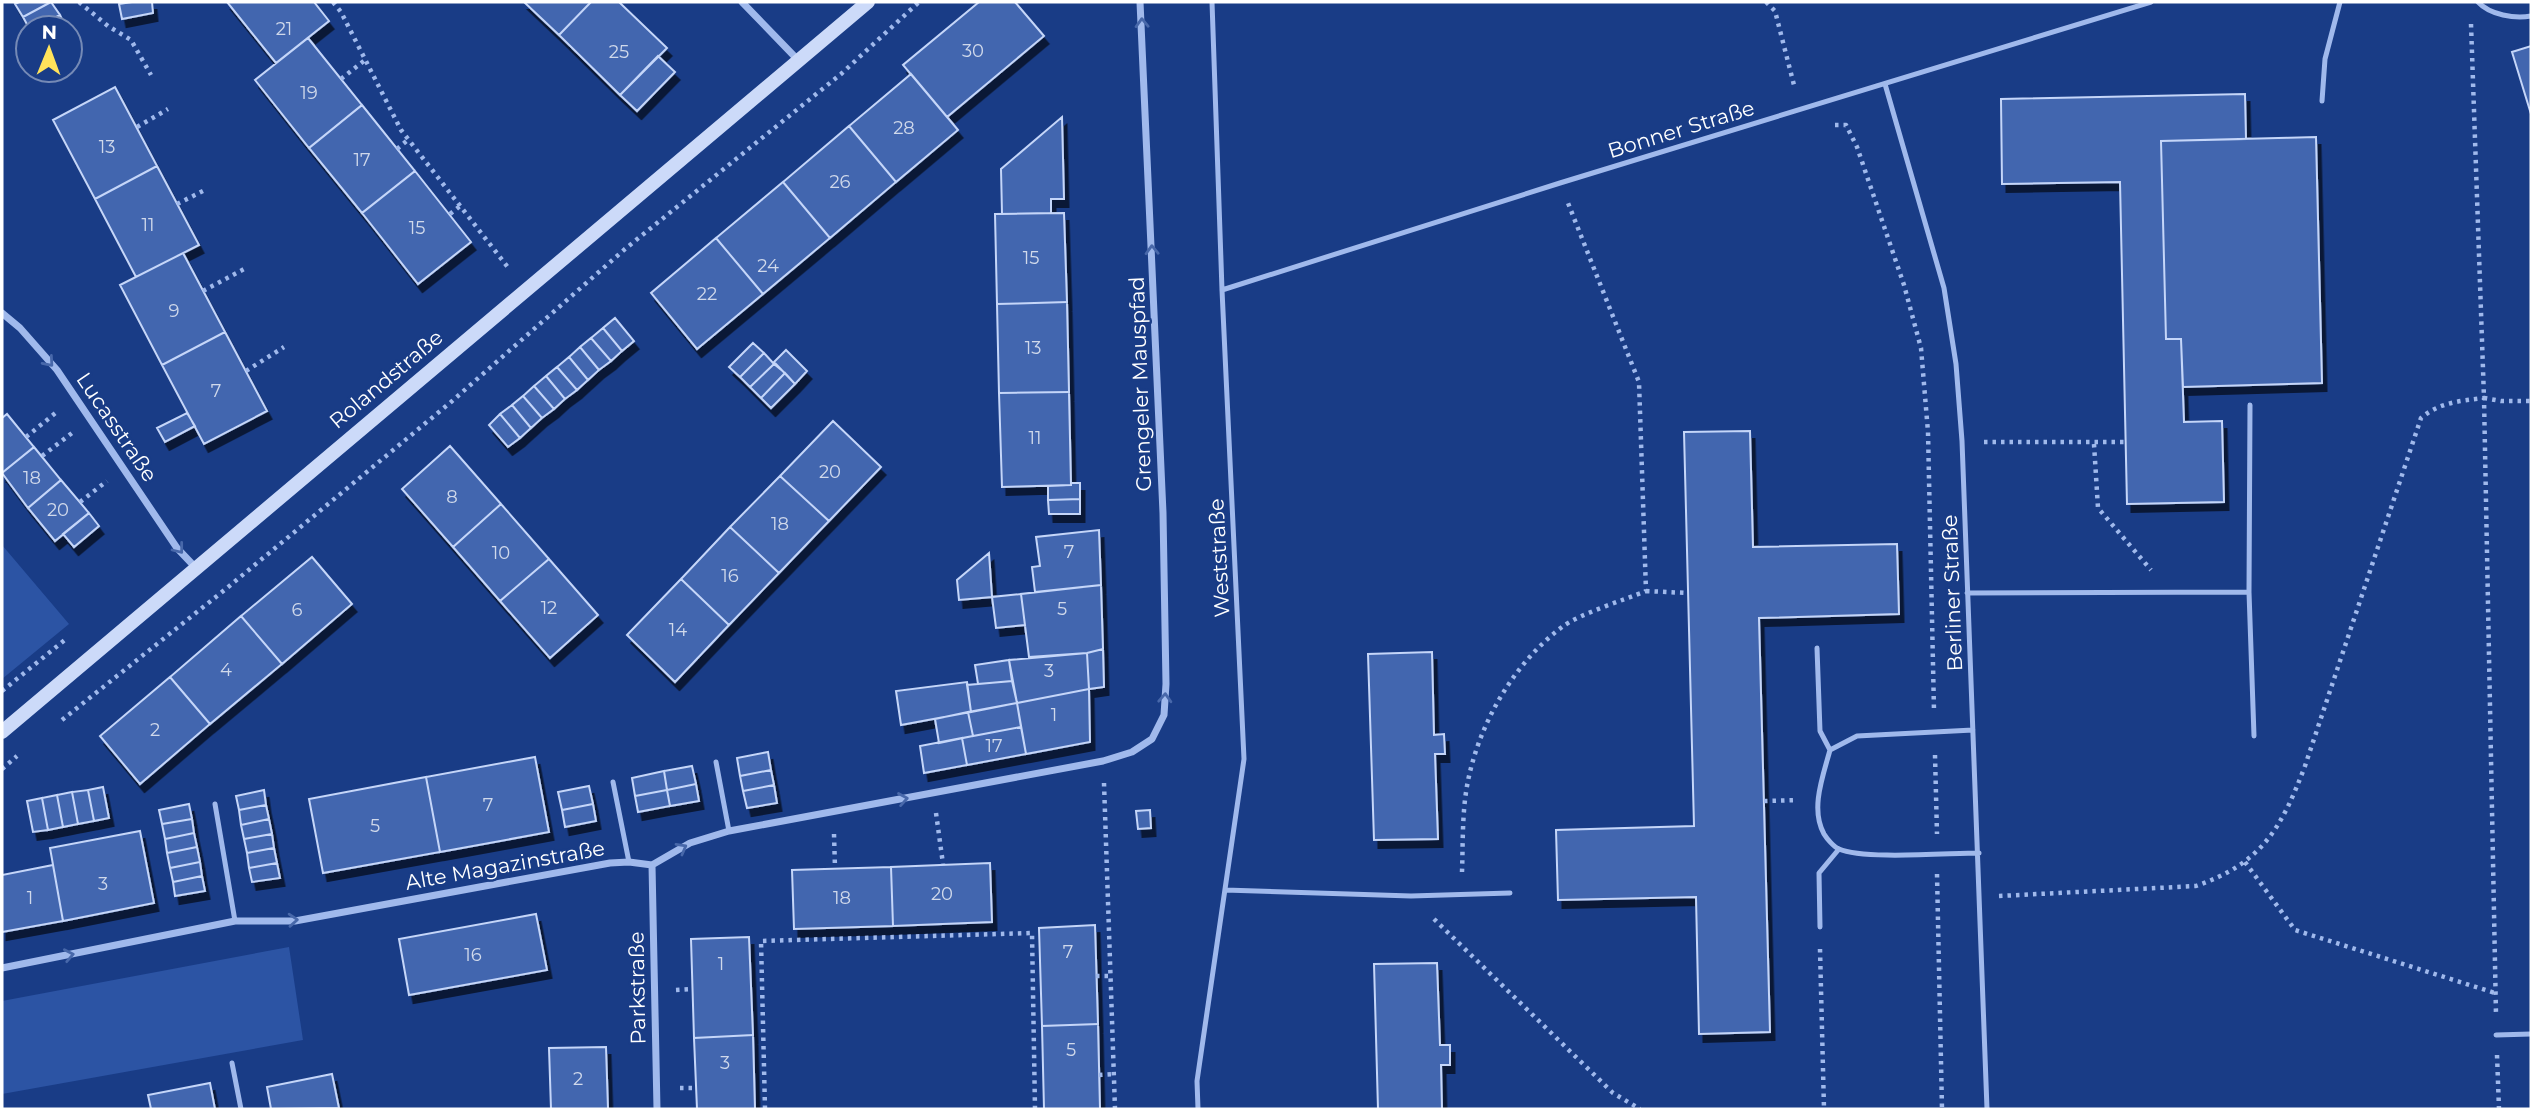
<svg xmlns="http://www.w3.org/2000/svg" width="2533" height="1111" viewBox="0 0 2533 1111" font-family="Montserrat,sans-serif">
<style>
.green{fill:#2c54a4}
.building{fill:#4266af;stroke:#c5d6f9;stroke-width:2;filter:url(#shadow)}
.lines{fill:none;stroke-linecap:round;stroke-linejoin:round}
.path{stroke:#a0b9ec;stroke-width:4.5;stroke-dasharray:3.5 5;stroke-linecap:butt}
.lane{stroke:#a0b9ec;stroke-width:5}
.street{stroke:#a0b9ec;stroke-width:7}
.secondary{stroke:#ccdaf9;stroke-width:14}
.oneway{stroke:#4868aa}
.labels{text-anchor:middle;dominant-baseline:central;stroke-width:5;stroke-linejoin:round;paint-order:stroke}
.number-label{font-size:18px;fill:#d0d9eb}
.street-label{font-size:21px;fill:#fff;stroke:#193c86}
</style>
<defs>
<filter id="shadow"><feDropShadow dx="4.5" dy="8" stdDeviation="0" flood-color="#0009"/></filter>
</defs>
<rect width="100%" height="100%" fill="#193c86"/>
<path class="green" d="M2,545L69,624L2,679Z
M289,947L303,1040L2,1094V1001Z"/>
<path class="building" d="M19,2H51L23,17L15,4Z
M51,2L60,15L35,28H29L23,17Z
M132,2H152L153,13L122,19L119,4Z
M227,2H314L329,21L276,63Z
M524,2H591L559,35Z
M591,2H619L667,48L620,95L559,35Z
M979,2H1015L1044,36L947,117L903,65Z
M60,15L66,28H35Z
M308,38L362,105L309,148L255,80Z
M2531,46V114L2512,52Z
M658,56L675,72L637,111L620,95Z
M911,74L958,130L896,182L849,126Z
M115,87L157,166L95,199L53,120Z
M2245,94L2246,139L2161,141L2166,339H2181L2184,422L2222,421L2224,502L2127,504L2120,182L2002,184L2001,99Z
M362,105L415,171L362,213L309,148Z
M1062,117L1064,199H1051V213L1002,214L1001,169Z
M849,126L896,182L830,238L783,182Z
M2316,137L2322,383L2183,387L2181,339H2166L2161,141Z
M157,166L199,245L136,277L95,199Z
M415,171L471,242L418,284L362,213Z
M783,182L830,238L763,294L716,238Z
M1064,213L1067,302L997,304L995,214Z
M716,238L763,294L697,349L651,293Z
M183,253L225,332L162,365L120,285Z
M1067,302L1069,392L999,393L997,304Z
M615,318L634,341L622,351L603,328Z
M603,328L622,351L611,361L591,338Z
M225,332L267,411L204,444L162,365Z
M591,338L611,361L599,370L580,347Z
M753,343L764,353L740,377L729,367Z
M580,347L599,370L588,380L569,357Z
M786,350L807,371L795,384L774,362Z
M764,353L774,364L750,387L740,377Z
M569,357L588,380L577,390L557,367Z
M774,364L785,373L761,398L750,387Z
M557,367L577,390L565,399L546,376Z
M785,373L795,384L771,408L761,398Z
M546,376L565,399L554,409L534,386Z
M534,386L554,409L542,418L523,396Z
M1069,392L1071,485L1002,487L999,393Z
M523,396L542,418L531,428L512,405Z
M512,405L531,428L520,438L500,414Z
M187,413L195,426L165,442L157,428Z
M7,414L34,447L2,473V418Z
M500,414L520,438L508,447L489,425Z
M833,421L881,467L829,521L780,476Z
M1750,431L1753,547L1897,544L1899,614L1759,618L1770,1032L1699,1034L1696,897L1558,900L1556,830L1694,826L1684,432Z
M450,446L501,504L453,547L402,489Z
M34,447L61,480L28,508L2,473Z
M780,476L829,521L779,573L730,527Z
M61,480L89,513L55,541L28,508Z
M1071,483H1080V499L1048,500V486L1071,485Z
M1080,499V514H1049L1048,500Z
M501,504L549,559L500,601L453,547Z
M89,513L99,526L74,547L63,534Z
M730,527L779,573L729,625L681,579Z
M1099,530L1101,585L1035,592L1032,567L1040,566L1036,537Z
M989,553L992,597L959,600L957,580Z
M312,557L352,604L282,664L241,616Z
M549,559L598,615L550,658L500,601Z
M681,579L729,625L675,682L627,635Z
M1101,585L1103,649L1087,653L1029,657L1021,594Z
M1021,594L1025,625L996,628L992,597Z
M241,616L282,664L210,724L170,677Z
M1103,649L1104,687L1089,689L1087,653Z
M1432,652L1434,735L1444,734L1445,754H1435L1438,839L1374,840L1368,654Z
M1087,653L1089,689L1017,703L1009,660Z
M1009,660L1012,681L978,684L975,665Z
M170,677L210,724L140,784L100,736Z
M1012,681L1017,703L971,712L967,685Z
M967,682L971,712L901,725L896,691Z
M1089,689L1090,742L1026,754L1017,703Z
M1017,703L1021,727L973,736L968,712Z
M968,712L973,736L939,743L935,719Z
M1021,727L1026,754L967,765L962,738Z
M962,738L967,765L924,773L920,746Z
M768,752L771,770L740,776L737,758Z
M535,757L549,832L440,852L426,777Z
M692,766L696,784L667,790L664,771Z
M771,770L774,785L743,791L740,776Z
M664,771L667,790L635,796L632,778Z
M426,777L440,852L323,873L309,799Z
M696,784L699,801L670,806L667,790Z
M774,785L777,803L747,808L743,791Z
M589,786L593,804L562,810L558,792Z
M103,787L109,818L94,821L88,790Z
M88,790L94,821L78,824L72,792Z
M264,790L266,805L239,810L236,796Z
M667,790L670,806L638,812L635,796Z
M72,792L78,824L63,827L57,795Z
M57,795L63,827L48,830L42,798Z
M42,798L48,830L33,832L27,801Z
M189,804L192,819L162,824L159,810Z
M593,804L596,821L565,827L562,810Z
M266,805L269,819L241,825L239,810Z
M1150,810L1151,828L1138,829L1136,811Z
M192,819L194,833L165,839L162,824Z
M269,819L272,834L244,839L241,825Z
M140,831L154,903L63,921L50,848Z
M194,833L197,847L167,853L165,839Z
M272,834L274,848L247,853L244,839Z
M197,847L200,862L170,868L167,853Z
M274,848L277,863L249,868L247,853Z
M200,862L202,876L173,882L170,868Z
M277,863L280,878L252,882L249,868Z
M990,863L992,922L893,926L891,867Z
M53,865L63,921L2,932V875Z
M891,867L893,926L794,929L792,870Z
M202,876L205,891L175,896L173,882Z
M536,914L547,970L409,995L399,939Z
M1095,925L1098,1024L1042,1026L1039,928Z
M749,937L753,1035L694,1038L691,939Z
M1437,963L1440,1045H1450V1065H1441L1442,1109H1378L1374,964Z
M1098,1024L1100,1109H1044L1042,1026Z
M753,1035L755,1109H697L694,1038Z
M606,1047L608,1109H551L549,1048Z
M332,1074L339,1108L271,1109L267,1087Z
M210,1083L215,1109H151L148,1095Z"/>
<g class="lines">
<path class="path" d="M79,2L108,26L131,40L151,75
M333,2L341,12L401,130L510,270
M1766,2L1775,11L1795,89
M2471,24L2484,398L2501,401H2531
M341,79L365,60
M1835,125H1846L1857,147L1904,285L1921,348L1928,432L1934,711
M137,127L168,109
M397,149L409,139
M177,204L207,189
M450,214L460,206
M203,291L246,268
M246,371L284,347
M26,437L58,411
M1984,442H2126
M2094,444L2098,508L2151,570
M42,456L72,433
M80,502L107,481
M1646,591L1688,593
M2,691L66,639
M62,720L227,588L451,402L625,249L841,74L919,2
M1935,755L1937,834
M2,769L17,756
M1104,783L1115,1109
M1764,801L1798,800
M936,813L943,864
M834,834L835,868
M2245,862L2295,930L2495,993
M1462,872C1463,844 1462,814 1467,786C1478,725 1513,664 1562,627C1579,614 1624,600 1646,591L1639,382L1568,203
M1937,874L1942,1109
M1999,896L2196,886C2262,863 2281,829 2305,766L2421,418C2440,402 2460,401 2484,398L2496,1015
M1434,919L1613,1093L1640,1109
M1820,949L1824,1109
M1096,976H1111
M676,990L693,989
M2497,1055L2499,1109
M1099,1075L1114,1074
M680,1088H696
M765,1109L761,941L1032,933L1035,1109"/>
<path class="lane" d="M2478,2C2490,15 2515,19 2531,16
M1885,84L1944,288L1956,364L1962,441L1987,1109
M2322,101L2325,59L2340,2
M1222,290L1560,183L2151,2
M2249,592L2254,736
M1967,593L2249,592L2250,405
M1817,648L1820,731L1830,750
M1973,730L1857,736L1830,750C1823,776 1810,809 1824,834C1827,839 1834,847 1839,849C1863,860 1949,853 1979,853
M716,762L729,831
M613,782L629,862
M215,804L235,921
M1225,890L1411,896L1510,893
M1820,927L1819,873L1839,849
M2496,1035L2531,1034
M232,1063L241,1109
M1198,1109L1197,1081L1244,759L1222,290L1212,2"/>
<path class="street" d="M742,2L798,60
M2,313L20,328L57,370L177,548L195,567
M652,865L657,1109
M2,968L235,921H295L610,863L629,862L652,865L690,843L729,831L1103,761L1132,752L1152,739L1164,715L1166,684L1163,513L1140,2"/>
<path class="secondary" d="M2,732L868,2"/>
</g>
<defs><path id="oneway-chevron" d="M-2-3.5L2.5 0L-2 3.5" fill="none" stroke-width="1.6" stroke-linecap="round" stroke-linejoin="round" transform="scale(1.75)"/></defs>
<g class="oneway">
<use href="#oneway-chevron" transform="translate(1142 23) rotate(-92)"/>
<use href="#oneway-chevron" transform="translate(1152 250) rotate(-92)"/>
<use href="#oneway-chevron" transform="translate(49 362) rotate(49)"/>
<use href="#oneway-chevron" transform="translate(179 549) rotate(52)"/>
<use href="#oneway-chevron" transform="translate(1165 698) rotate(-87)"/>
<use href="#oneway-chevron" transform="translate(903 799) rotate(-10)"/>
<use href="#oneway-chevron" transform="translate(682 848) rotate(-29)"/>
<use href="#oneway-chevron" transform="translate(293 920) rotate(-4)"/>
<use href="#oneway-chevron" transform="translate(69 955) rotate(-11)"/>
</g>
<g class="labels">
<g class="number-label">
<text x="284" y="29">21</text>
<text x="973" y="51">30</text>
<text x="619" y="52">25</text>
<text x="309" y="93">19</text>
<text x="904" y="128">28</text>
<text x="107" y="147">13</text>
<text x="362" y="160">17</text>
<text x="840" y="182">26</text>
<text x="148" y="225">11</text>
<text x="417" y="228">15</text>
<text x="1031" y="258">15</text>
<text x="768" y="266">24</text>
<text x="707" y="294">22</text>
<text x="174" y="311">9</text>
<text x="1033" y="348">13</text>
<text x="216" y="391">7</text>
<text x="1035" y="438">11</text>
<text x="830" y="472">20</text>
<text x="32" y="478">18</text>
<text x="452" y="497">8</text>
<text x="58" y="510">20</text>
<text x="780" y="524">18</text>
<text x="1069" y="552">7</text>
<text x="501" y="553">10</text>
<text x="730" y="576">16</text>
<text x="549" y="608">12</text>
<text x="1062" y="609">5</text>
<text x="297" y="610">6</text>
<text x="678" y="630">14</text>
<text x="226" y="670">4</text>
<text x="1049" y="671">3</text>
<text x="1054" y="715">1</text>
<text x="155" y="730">2</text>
<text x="994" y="746">17</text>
<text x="488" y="805">7</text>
<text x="375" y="826">5</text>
<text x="103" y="884">3</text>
<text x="942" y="894">20</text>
<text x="30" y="898">1</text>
<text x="842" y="898">18</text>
<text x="1068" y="952">7</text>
<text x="473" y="955">16</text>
<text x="721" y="964">1</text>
<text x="1071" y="1050">5</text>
<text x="725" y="1063">3</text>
<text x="578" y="1079">2</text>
</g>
<g class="street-label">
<text transform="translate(1681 129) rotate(-17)">Bonner Straße</text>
<text transform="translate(386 379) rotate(-40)">Rolandstraße</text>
<text transform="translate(1140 384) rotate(-92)">Grengeler Mauspfad</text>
<text transform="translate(117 427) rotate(56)">Lucasstraße</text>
<text transform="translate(1219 558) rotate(-93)">Weststraße</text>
<text transform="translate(1952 593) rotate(-92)">Berliner Straße</text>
<text transform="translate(505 865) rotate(-10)">Alte Magazinstraße</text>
<text transform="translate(637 988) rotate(-91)">Parkstraße</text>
</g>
</g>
<rect width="2533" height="1111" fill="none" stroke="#ffffff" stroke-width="7"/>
<g transform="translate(49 49) rotate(1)"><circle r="33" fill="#193c86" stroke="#758ab6" stroke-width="2"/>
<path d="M0-5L12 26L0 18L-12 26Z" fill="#ffe35b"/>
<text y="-10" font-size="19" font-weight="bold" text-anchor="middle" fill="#ffffff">N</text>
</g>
</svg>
